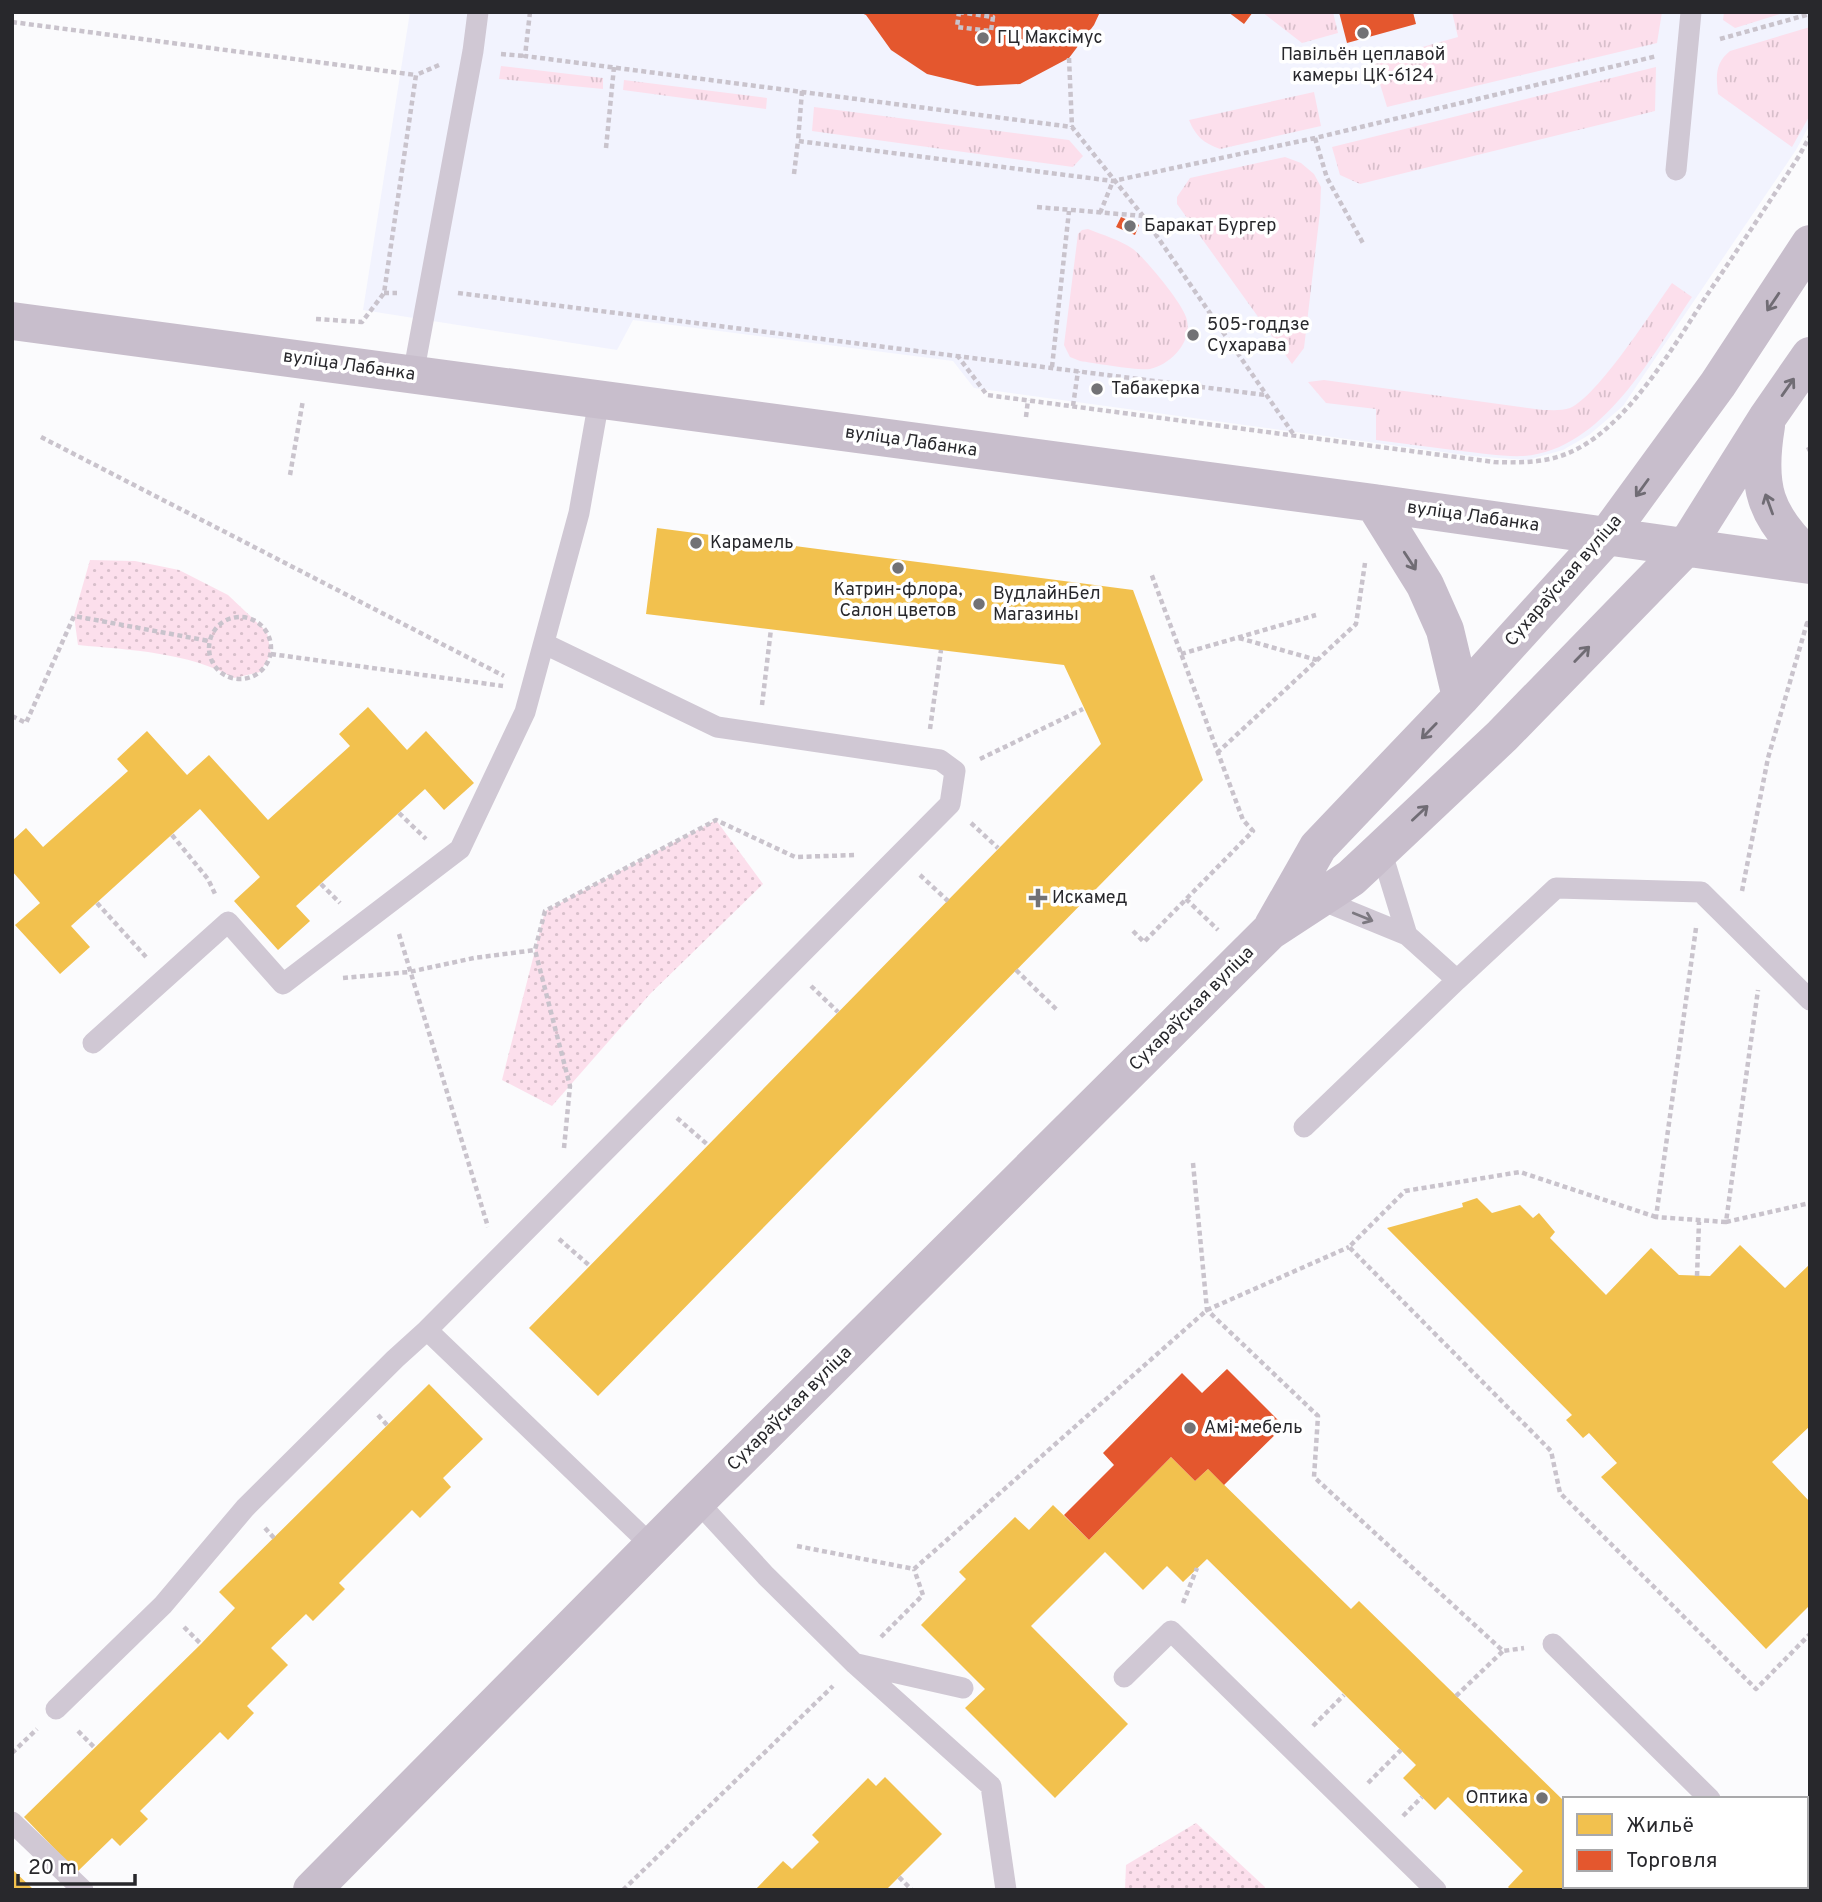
<svg xmlns="http://www.w3.org/2000/svg" width="1822" height="1902" viewBox="0 0 1822 1902" font-family="Overpass,sans-serif">
<style>
.built{fill:#f2f3fe}
.grass{fill:url(#grass-tufts)}
.park{fill:url(#park-dots)}
.homes{fill:#f2c14e}
.shops{fill:#e4572e}
.lines{fill:none;stroke-linecap:round;stroke-linejoin:round}
.path{stroke:#c9c3cc;stroke-width:4.5;stroke-dasharray:5 3.5;stroke-linecap:butt}
.service{stroke:#d0c8d4;stroke-width:21}
.secondary{stroke:#c8becc;stroke-width:38}
.oneway{stroke:#706c74}
.oneway2{stroke:#7c7880}
.poi-dot{fill:#727275;stroke:#fff;stroke-width:2.5}
.labels{text-anchor:middle;dominant-baseline:central;stroke-width:7;stroke-linejoin:round;paint-order:stroke}
.poi-label{font-size:18px;fill:#28282c;stroke:#fff;text-anchor:start}
.street-label{font-size:18px;fill:#28282c;stroke:#fff}
</style>
<defs>
<pattern id="grass-tufts" width="24" height="20" patternUnits="userSpaceOnUse" patternTransform="scale(1.75)"><rect width="24" height="20" fill="#fcdfec"/><path d="M3 7l-1-3M5 7V3M7 7l1-3M15 17l-1-3M17 17v-4M19 17l1-3" fill="none" stroke="#d8bfcb"/></pattern>
<pattern id="park-dots" width="8" height="8" patternUnits="userSpaceOnUse" patternTransform="scale(1.75)"><rect width="8" height="8" fill="#fcdfec"/><path d="M2 2h.1M6 6h.1" fill="none" stroke="#d8bfcb" stroke-width="1.8" stroke-linecap="round"/></pattern>
</defs>
<rect width="100%" height="100%" fill="#fbfbfd"/>
<path class="built" d="M410,12H1810V124L1796,150L1623,406L1589,435L1563,450L1527,460L1472,456L974,388L953,361L633,320L617,350L363,310Z"/>
<path class="grass" d="M1262,12H1333L1338,33L1302,43Z
M1452,12H1662L1657,43L1387,107L1373,61L1458,37Z
M1724,12H1786L1735,28L1723,20Z
M1810,27V115L1792,147L1718,94C1716,76 1715,63 1730,51Z
M501,66L603,78V89L499,79Z
M1656,67L1655,111L1360,184L1340,175L1332,147Z
M624,80L767,98L766,109L623,90Z
M1314,92L1321,126L1220,149C1204,143 1196,137 1189,120Z
M814,107L1069,140L1083,156L1073,167L812,131Z
M1285,157L1301,163L1314,174L1321,187L1320,212L1304,348L1292,364L1177,204V197L1190,178Z
M1088,229C1103,235 1120,240 1133,249C1145,258 1182,303 1186,317C1194,340 1172,364 1150,369C1140,371 1093,363 1080,361L1070,357L1064,345L1078,234L1082,230Z
M1672,283L1692,297C1652,355 1603,450 1524,456C1503,457 1481,453 1461,451C1432,447 1404,444 1376,440V409L1326,403L1308,382L1324,380L1543,410C1551,410 1562,411 1570,408C1598,396 1652,311 1672,283Z"/>
<path class="park" d="M90,560L135,561L179,570L228,595L267,632L271,654L260,672L234,678C188,652 130,650 78,645L74,616Z
M716,820L763,884L650,994L552,1106L502,1080L545,911Z
M1196,1823L1265,1887L1264,1890H1125L1126,1865Z"/>
<path class="homes" d="M657,528L1133,590L1203,780L598,1396L529,1328L1101,744L1064,665L646,614Z
M368,707L407,750L426,731L474,783L444,810L425,789L296,906L310,921L278,950L234,901L260,877L200,809L71,926L90,947L60,974L15,925L40,903L12,871V841L26,828L43,847L128,771L117,759L147,731L187,775L209,755L268,820L350,746L339,734Z
M1477,1198L1492,1213L1520,1205L1533,1218L1539,1213L1555,1232L1550,1238L1606,1295L1651,1248L1679,1275L1710,1276L1740,1245L1785,1288L1810,1264V1426L1772,1462L1810,1502V1605L1766,1649L1601,1477L1617,1463L1589,1433L1583,1438L1566,1420L1572,1415L1387,1228L1463,1207L1462,1203Z
M429,1384L483,1439L443,1478L451,1487L420,1518L412,1510L339,1583L345,1589L313,1621L306,1614L271,1648L288,1665L247,1706L254,1713L228,1740L220,1732L140,1811L148,1819L120,1846L112,1838L77,1872L24,1817L201,1644L235,1608L219,1592Z
M1171,1457L1195,1481L1208,1469L1351,1609L1359,1601L1565,1802V1886H1651L1654,1890H1511L1508,1887L1523,1871L1448,1797L1435,1810L1403,1778L1416,1765L1207,1559L1183,1582L1167,1566L1143,1590L1105,1552L1031,1626L1128,1724L1055,1798L965,1708L985,1689L921,1625L966,1579L959,1572L1015,1517L1029,1530L1053,1505L1089,1540Z
M885,1777L942,1834L886,1890H755L783,1861L792,1869L819,1842L812,1835L868,1778L876,1786Z
M12,1869L34,1890H12Z"/>
<path class="shops" d="M859,12H1100L1094,25L1069,58L1020,84L977,86L927,74L891,50L866,15Z
M1228,12H1253L1244,24Z
M1339,12H1413L1416,24L1347,43Z
M1121,217L1139,225L1135,235L1116,227Z
M1227,1369L1284,1426L1224,1485L1208,1469L1195,1481L1171,1457L1089,1540L1064,1515L1114,1465L1103,1453L1182,1373L1202,1393Z"/>
<g class="lines">
<path class="path" d="M530,12L525,56L1072,127L1143,216L1294,435
M959,12L993,17L991,31L957,27Z
M12,22L416,75
M1720,39L1810,14
M501,54L525,56
M1069,58L1072,127
M802,91L798,141L1113,181L1315,138L1657,56
M1315,138L1327,178L1364,245
M606,148L614,67
M794,174L798,141
M1037,207L1143,216
M1100,213L1113,181
M384,293H397
M458,293L1265,395
M316,319L362,322L384,293L416,75L439,65
M957,355L987,395L1494,462C1522,463 1551,463 1577,449C1630,422 1675,344 1707,295C1738,249 1769,203 1799,156L1810,136
M1052,367L1069,211
M1073,406L1078,371
M1026,417L1028,400
M41,437L504,676
M1808,447L1810,451
M290,475L303,400
M209 648a31 31 0 1 1 62 0a31 31 0 1 1-62 0Z
M1239,638L1317,660
M271,654L503,686
M1181,654L1316,615
M762,705L771,629
M12,716L26,723L74,616L209,641
M930,729L941,650
M1217,753L1356,624L1365,563
M980,759L1083,709
M399,813L426,839
M971,823L998,848
M172,835L208,879L216,896
M920,875L948,901
M321,884L340,903
M1742,891L1768,758L1807,623H1810
M1186,899L1218,930
M97,903L146,957
M1696,928L1656,1217L1726,1222L1758,990
M1133,931L1144,942L1253,831L1243,820L1151,573
M399,934L488,1227
M1016,970L1057,1010
M343,978L409,972L474,958L535,950
M811,986L838,1012
M677,1118L708,1145
M564,1148L570,1086L535,950L545,911L716,820L795,857L857,855
M1193,1163L1207,1310L1318,1416L1314,1477L1503,1651L1524,1648
M1656,1217L1520,1172L1405,1191L1349,1247L1551,1451L1560,1493L1756,1689L1810,1634
M1726,1222L1810,1203
M559,1239L590,1266
M1697,1276L1699,1222
M378,1415L387,1425
M265,1528L274,1538
M797,1546L914,1569L1207,1310L1349,1247
M1183,1603L1197,1568
M184,1627L201,1644
M881,1637L923,1595L914,1569
M1456,1696L1503,1651
M1313,1726L1344,1695
M78,1731L94,1747
M12,1753L37,1729
M1368,1783L1401,1750
M1403,1816L1422,1797
M899,1877L912,1890
M623,1890L833,1686"/>
<path class="service" d="M1676,170L1691,12
M413,375L473,51L478,12
M545,644L717,727L940,760L955,771L950,804L427,1330L652,1546
M1381,850L1407,935
M1319,899L1407,935L1457,980L1556,888L1701,892L1810,1000
M93,1043L228,922L283,984L460,849L525,712L579,513L599,400
M1304,1127L1457,980
M697,1501L766,1576L855,1664L991,1786L1006,1890
M1553,1644L1710,1799
M857,1664L963,1688
M1124,1677L1171,1631L1436,1890
M56,1709L163,1605L245,1508L395,1359L427,1330
M12,1822L83,1890
M1763,1886L1765,1890"/>
<path class="secondary" d="M12,321L1374,503L1810,565
M1766,426C1756,486 1764,516 1810,558
M1374,503L1425,585L1445,630L1461,697
M1273,926L1318,847L1461,697L1607,536L1718,384L1810,244
M312,1890L697,1501L1270,931L1351,878L1381,850L1502,736L1686,547L1767,418L1810,356"/>
</g>
<defs><path id="oneway-shaft" d="M-6 0H5M1.5-3L5.5 0L1.5 3" fill="none" stroke-width="1.6" stroke-linecap="round" stroke-linejoin="round" transform="scale(1.75)"/></defs>
<g class="oneway">
<use href="#oneway-shaft" transform="translate(1773 302) rotate(124)"/>
<use href="#oneway-shaft" transform="translate(1788 387) rotate(-55)"/>
<use href="#oneway-shaft" transform="translate(1642 488) rotate(126)"/>
<use href="#oneway-shaft" transform="translate(1769 504) rotate(-110)"/>
<use href="#oneway-shaft" transform="translate(1410 561) rotate(57)"/>
<use href="#oneway-shaft" transform="translate(1582 654) rotate(-46)"/>
<use href="#oneway-shaft" transform="translate(1429 731) rotate(134)"/>
<use href="#oneway-shaft" transform="translate(1420 813) rotate(-43)"/>
</g>
<use class="oneway2" href="#oneway-shaft" transform="translate(1363 917) rotate(22)"/>
<g class="poi-dot">
<circle cx="1363" cy="33" r="7"/>
<circle cx="983" cy="38" r="7"/>
<circle cx="1130" cy="226" r="7"/>
<circle cx="1193" cy="335" r="7"/>
<circle cx="1097" cy="389" r="7"/>
<circle cx="696" cy="543" r="7"/>
<circle cx="898" cy="568" r="7"/>
<circle cx="979" cy="604" r="7"/>
<path d="M1034.5 887.5h7v7h7v7h-7v7h-7v-7h-7v-7h7z"/>
<circle cx="1190" cy="1428" r="7"/>
<circle cx="1542" cy="1798" r="7"/>
</g>
<g class="labels">
<g class="poi-label">
<text x="997" y="38">ГЦ Максімус</text>
<text x="1363" y="55" text-anchor="middle">Павільён цеплавой<tspan x="1363" dy="21">камеры ЦК-6124</tspan></text>
<text x="1144" y="226">Баракат Бургер</text>
<text x="1207" y="325">505-годдзе<tspan x="1207" dy="21">Сухарава</tspan></text>
<text x="1111" y="389">Табакерка</text>
<text x="710" y="543">Карамель</text>
<text x="898" y="590" text-anchor="middle">Катрин-флора,<tspan x="898" dy="21">Салон цветов</tspan></text>
<text x="993" y="594">ВудлайнБел<tspan x="993" dy="21">Магазины</tspan></text>
<text x="1052" y="898">Искамед</text>
<text x="1204" y="1428">Амі-мебель</text>
<text x="1528" y="1798" text-anchor="end">Оптика</text>
</g>
<g class="street-label">
<text transform="translate(349 366) rotate(8)">вуліца Лабанка</text>
<text transform="translate(911 442) rotate(8)">вуліца Лабанка</text>
<text transform="translate(1473 517) rotate(8)">вуліца Лабанка</text>
<text transform="translate(1564 581) rotate(-49)">Сухараўская вуліца</text>
<text transform="translate(1192 1009) rotate(-45)">Сухараўская вуліца</text>
<text transform="translate(790 1409) rotate(-45)">Сухараўская вуліца</text>
</g>
</g>
<rect width="1822" height="1902" fill="none" stroke="#28282c" stroke-width="28"/>
<rect x="1563" y="1797" width="245" height="91" fill="#ffffff" stroke="#a9a9ab" stroke-width="2"/>
<rect x="1577" y="1814" width="35" height="21" fill="#f2c14e" stroke="#a9a9ab" stroke-width="2"/>
<text x="1626" y="1832" font-size="21" fill="#28282c">Жильё</text>
<rect x="1577" y="1850" width="35" height="21" fill="#e4572e" stroke="#a9a9ab" stroke-width="2"/>
<text x="1626" y="1867" font-size="21" fill="#28282c">Торговля</text>
<path d="M18 1874v10h117v-10" fill="none" stroke="#28282c" stroke-width="3.5"/>
<text x="28" y="1874" font-size="21" fill="#28282c" stroke="#ffffff" stroke-width="5" paint-order="stroke">20 m</text>
</svg>
